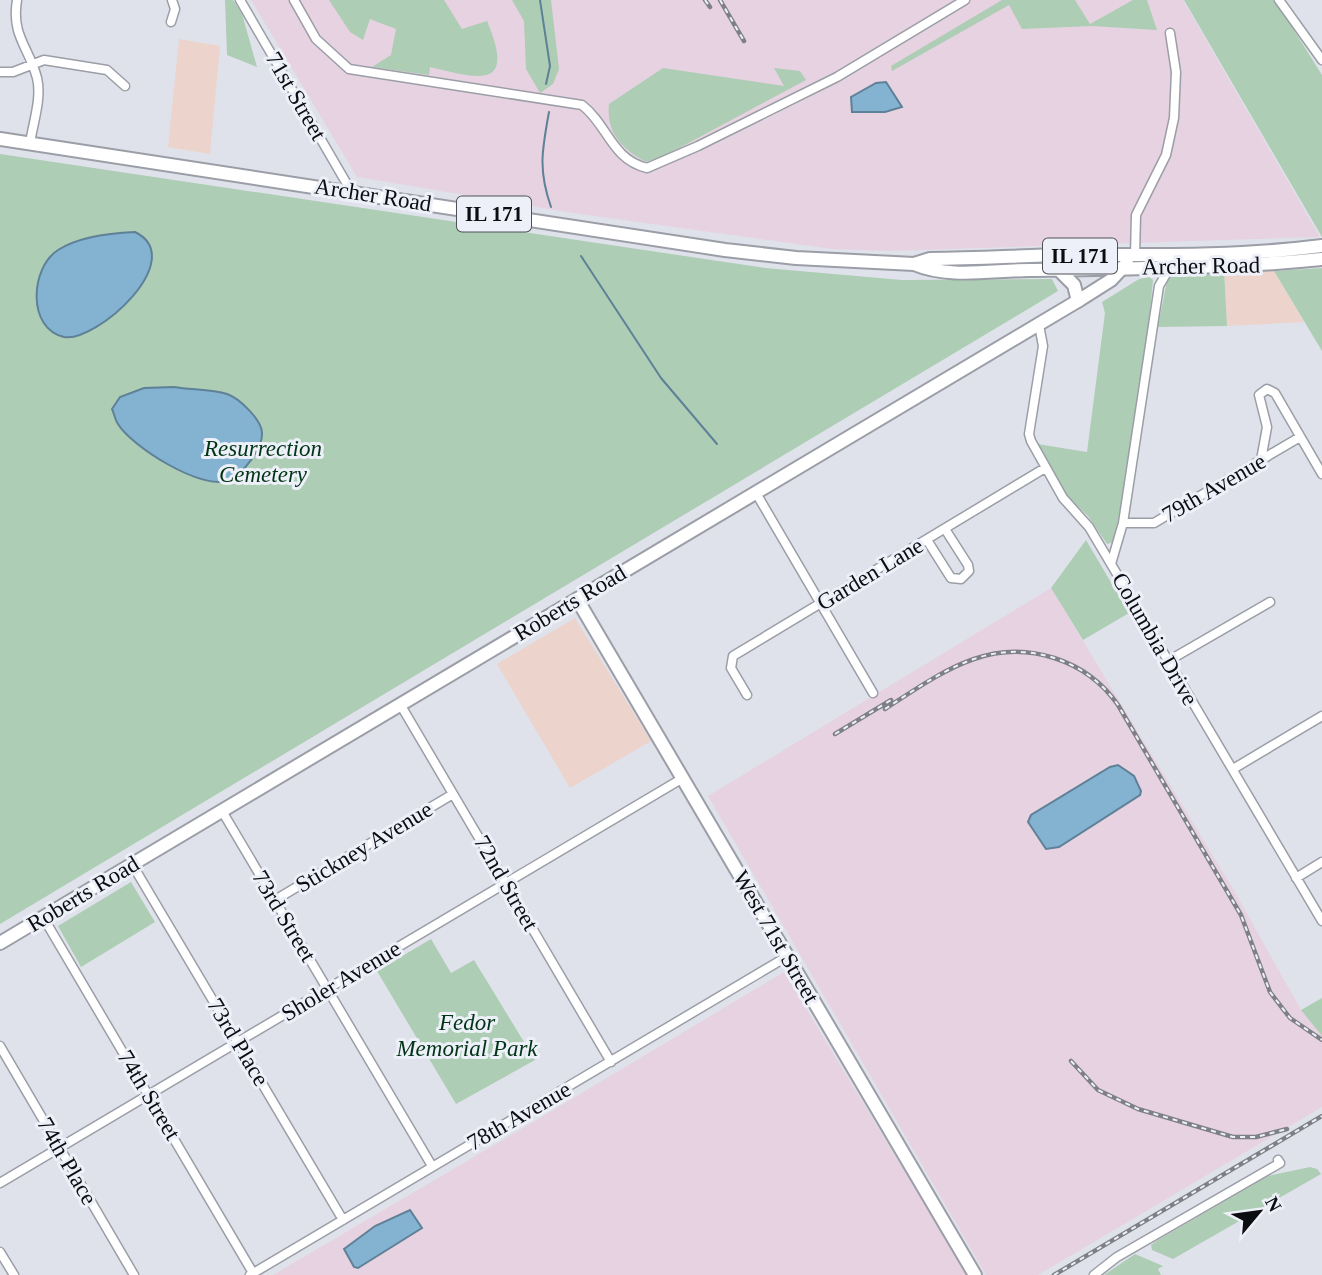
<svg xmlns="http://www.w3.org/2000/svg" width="1322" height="1275" viewBox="0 0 1322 1275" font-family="Georgia,serif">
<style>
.commercial{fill:#ecd3cb}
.industrial{fill:#e6d2e1}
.green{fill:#adcdb4}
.water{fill:#83b3d1;stroke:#5f8197;stroke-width:2}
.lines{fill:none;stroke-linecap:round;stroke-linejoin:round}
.stream{stroke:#5f8197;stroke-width:2}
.street-casing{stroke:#9b9ea6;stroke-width:11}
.secondary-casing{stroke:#9b9ea6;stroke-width:16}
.primary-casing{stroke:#9b9ea6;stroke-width:16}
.street{stroke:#fff;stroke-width:8}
.secondary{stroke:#fff;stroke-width:12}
.primary{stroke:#fff;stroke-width:12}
.rail-casing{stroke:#7e8086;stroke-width:4.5}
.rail{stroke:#edf0f8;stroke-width:2;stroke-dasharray:5;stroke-linecap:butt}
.labels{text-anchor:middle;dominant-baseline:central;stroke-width:6;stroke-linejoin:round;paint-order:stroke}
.shield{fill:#edf0f8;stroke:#505156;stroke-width:2}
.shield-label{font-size:21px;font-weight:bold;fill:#0c0d10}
.street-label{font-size:23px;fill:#0c0d10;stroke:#edf0f8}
.park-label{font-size:23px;font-style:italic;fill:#003415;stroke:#edf0f8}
</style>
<rect width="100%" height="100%" fill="#dfe2eb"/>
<path class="commercial" d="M179,39L220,46L210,154L168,147Z
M1224,270L1274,271L1304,322L1227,326Z
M575,618L651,741L570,788L497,664Z"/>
<path class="industrial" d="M251,0H1183L1320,237L889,251L832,249L566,212L357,177Z
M1051,588L1236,894L1301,1010L1322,1036V1107L1038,1275H986L708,796Z
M784,972L967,1275H273L535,1121Z"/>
<path class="green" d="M225,0H233L242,14L257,67L227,55Z
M329,0H444L462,29L487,21C516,90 480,79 430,67L429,75L372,67L391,55L396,29L370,19L363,40L350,32Z
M512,0H551L559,69L553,84L540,93L526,69L524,21Z
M1002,0H1075L1090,24L1133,0H1147L1157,30L1092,26L1022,29L1009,5L892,71L891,66Z
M1184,0H1275L1322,75V237Z
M663,68L784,86L774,68L800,71L806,80L668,154L646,162C622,149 606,133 609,104Z
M0,154L765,268L902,280L1052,279L1058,291L0,924Z
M1322,268V351L1274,271Z
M1224,270L1227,326L1158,327L1168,275Z
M1149,277L1153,280C1145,368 1134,457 1113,542L1107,544L1088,516L1068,497L1037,444L1087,452L1105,313L1102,302L1139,279Z
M1086,540L1129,613L1083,640L1051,588Z
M131,882L155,922L81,967L58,926Z
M431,939L451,973L474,960L535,1060L456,1104L377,971Z
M1322,998V1036L1301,1010Z
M1310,1167L1317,1169L1321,1174L1173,1259L1152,1250L1151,1245L1158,1240L1268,1176Z
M1135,1254L1163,1266L1158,1269L1161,1275H1104Z"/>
<path class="water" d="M886,82L902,107L885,112H852L851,97L876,83Z
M135,232C190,259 96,343 64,337C27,329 30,268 58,250C80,236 110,233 135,232Z
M174,387C190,390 211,389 227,394C239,398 262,420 262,433C263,448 243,474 229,480C203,492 131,446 118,424C115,420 114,413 112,409L120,397L144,388Z
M1118,765L1134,776L1141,791L1140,795L1059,847L1046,849L1028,822L1031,815L1110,767Z
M410,1210L422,1228L358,1268L354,1267L344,1249L375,1226Z"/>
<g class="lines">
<path class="stream" d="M540,0L550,66L546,84
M549,112C542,150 538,170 551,207
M581,256L661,378L717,444"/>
<g class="street-casing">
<path id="street" d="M17,0C11,36 29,47 37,78C42,98 33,123 30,143
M240,0L351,191
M294,0L316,39L349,69L582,105C608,125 611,159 647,168L698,146L837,77L965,0
M1279,0L1322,60
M171,22L175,9L172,0
M0,72H13L44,60L107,70L125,86
M1135,256L1136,215L1166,155L1174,118L1176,72L1170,33
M1169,269L1159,286L1123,523L1111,564L1322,921
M1039,325L1043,346L1029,434L1031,441L1063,498L1089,527L1111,564
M1261,460L1267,427L1259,395L1267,389L1275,393L1322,474
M756,493L873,693
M1123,523H1154L1300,437
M927,540L951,578L961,579L969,571L968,565L945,529
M1168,661L1270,602
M747,695L731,668L733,656L1045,468
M400,704L611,1062
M1233,769L1322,716
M222,811L432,1166
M132,864L343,1220
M1296,878L1322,862
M275,900L453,794
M43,917L253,1273
M0,1046L134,1275
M0,1183L683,778
M0,1252L14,1275
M250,1275L788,956
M1094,1275L1117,1257L1280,1163L1278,1160"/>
</g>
<g class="secondary-casing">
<path id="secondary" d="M577,599L975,1275
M0,943L1081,299L1111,280L1127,263"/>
</g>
<g class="primary-casing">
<path id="primary" d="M0,139L725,250L796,258L914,264L930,259C975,259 1019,256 1064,255C1151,255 1235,257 1322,246
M914,264C949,279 992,270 1030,270C1127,268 1225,269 1322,259
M1059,270L1074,285L1078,301"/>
</g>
<use href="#street" class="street"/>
<use href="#secondary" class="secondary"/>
<use href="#primary" class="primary"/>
<g class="rail-casing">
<path id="rail" d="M705,0L710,7
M720,0L744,41
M885,709C913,691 942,670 974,659C1027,640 1087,660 1118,705L1241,915L1270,992L1290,1018L1322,1040
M835,734L891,700
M1071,1061L1098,1090L1138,1109L1233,1137H1256L1287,1129
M1054,1275L1322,1116"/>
</g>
<use href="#rail" class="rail"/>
</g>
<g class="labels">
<g class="shield">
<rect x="457" y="196.5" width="74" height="35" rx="5"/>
<rect x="1043" y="238.5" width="74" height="35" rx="5"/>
</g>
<g class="shield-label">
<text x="494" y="214">IL 171</text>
<text x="1080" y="256">IL 171</text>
</g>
<g class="street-label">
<text transform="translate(296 96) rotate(60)">71st Street</text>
<text transform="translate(373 195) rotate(9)">Archer Road</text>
<text transform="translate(1201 266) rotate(-1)">Archer Road</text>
<text transform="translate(1214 488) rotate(-30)">79th Avenue</text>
<text transform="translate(870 574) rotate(-31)">Garden Lane</text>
<text transform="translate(570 603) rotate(-31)">Roberts Road</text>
<text transform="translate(1155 639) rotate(60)">Columbia Drive</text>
<text transform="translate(364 847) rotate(-31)">Stickney Avenue</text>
<text transform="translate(506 883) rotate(60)">72nd Street</text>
<text transform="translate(83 894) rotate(-31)">Roberts Road</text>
<text transform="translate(284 916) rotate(59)">73rd Street</text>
<text transform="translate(776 937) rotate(60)">West 71st Street</text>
<text transform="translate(341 981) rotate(-31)">Sholer Avenue</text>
<text transform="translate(238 1042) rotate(59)">73rd Place</text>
<text transform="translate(149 1095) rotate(59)">74th Street</text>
<text transform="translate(519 1116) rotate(-30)">78th Avenue</text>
<text transform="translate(67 1161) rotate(60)">74th Place</text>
</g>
<g class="park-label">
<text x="263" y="448">Resurrection<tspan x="263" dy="26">Cemetery</tspan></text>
<text x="467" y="1022">Fedor<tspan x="467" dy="26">Memorial Park</tspan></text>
</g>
</g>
<g transform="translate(1259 1212) rotate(61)" stroke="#edf0f8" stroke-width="5" paint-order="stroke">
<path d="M0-5L12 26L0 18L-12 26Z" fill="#0c0d10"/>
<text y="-10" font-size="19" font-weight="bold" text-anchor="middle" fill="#0c0d10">N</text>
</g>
</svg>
